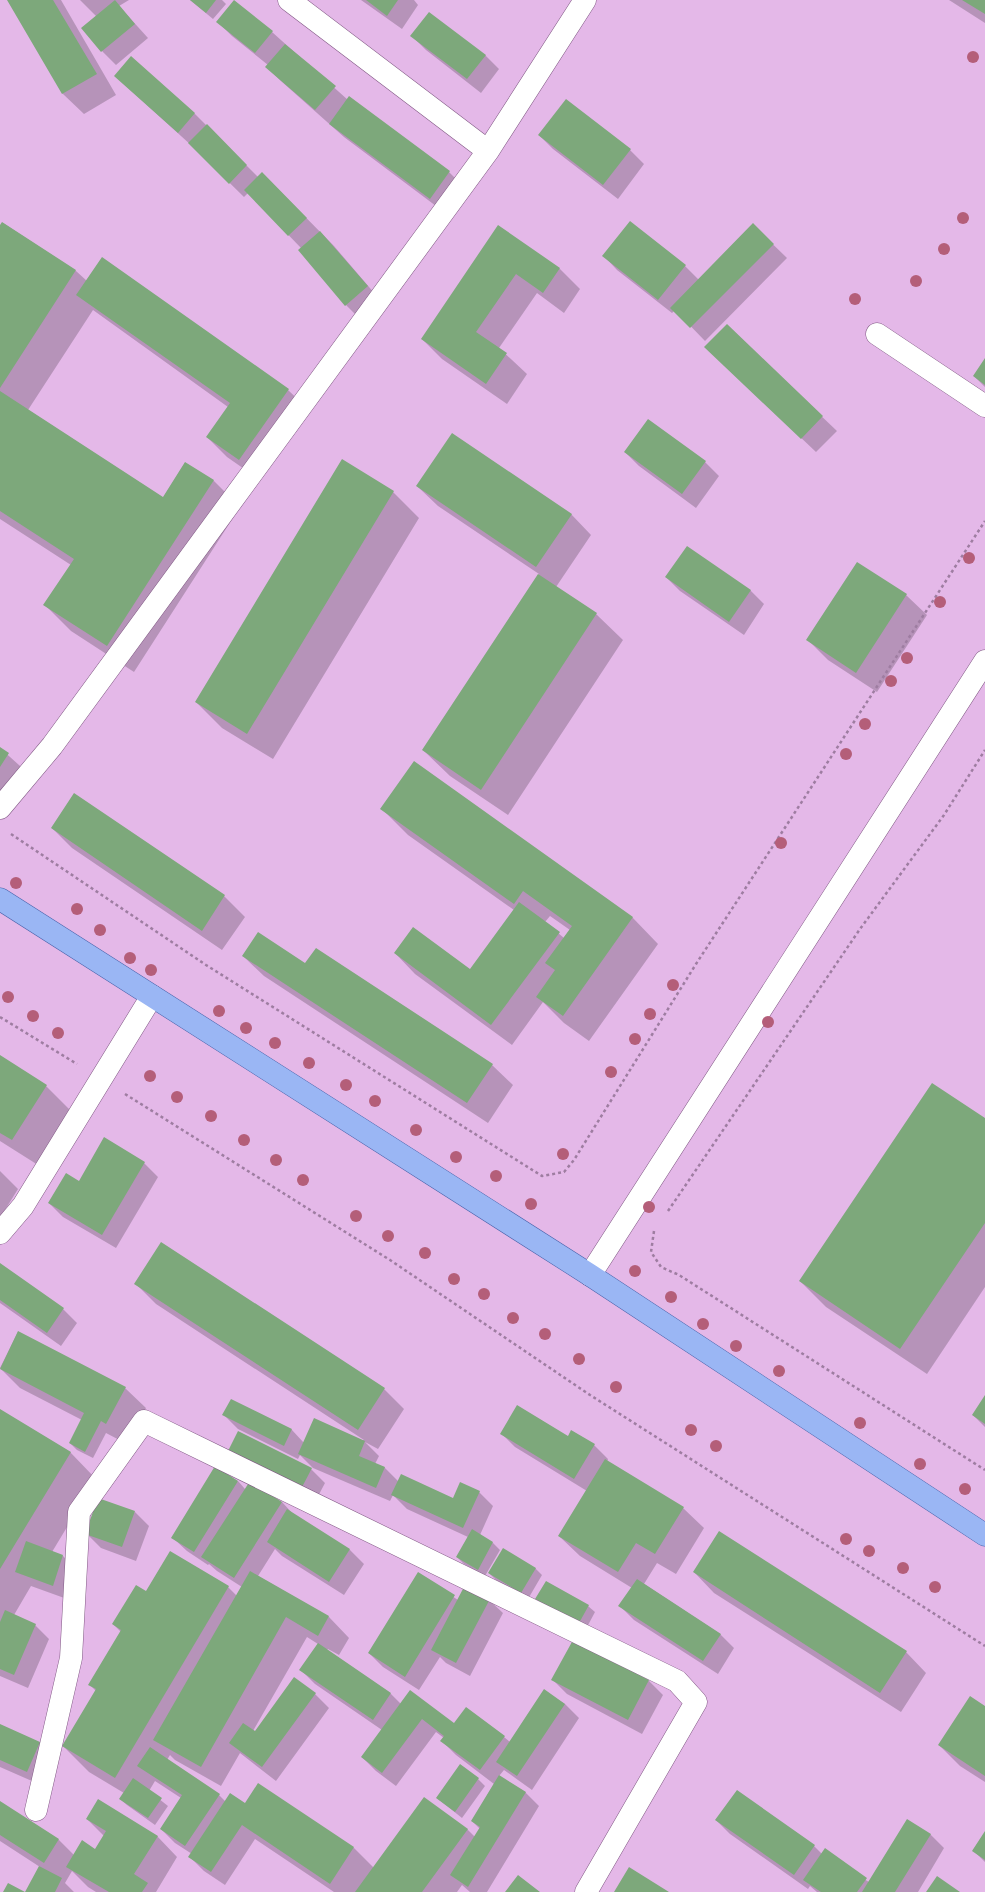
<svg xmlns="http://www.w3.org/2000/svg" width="985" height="1892" viewBox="0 0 985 1892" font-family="Barlow,sans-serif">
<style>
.shadow{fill:#0003;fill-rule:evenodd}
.building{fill:#7da87b}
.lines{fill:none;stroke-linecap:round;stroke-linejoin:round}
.minor-casing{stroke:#805984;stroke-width:23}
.major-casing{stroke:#4761a9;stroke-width:23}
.path{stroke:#9e7da1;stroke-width:2.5;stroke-dasharray:3 3;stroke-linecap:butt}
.minor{stroke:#fff;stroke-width:22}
.major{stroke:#9ab6f4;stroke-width:22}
.tree{fill:#b45e79}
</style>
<rect width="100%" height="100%" fill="#e4b8e8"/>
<path class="shadow" d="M9,0H61L116,95L84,114L63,94Z
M80,0H129L119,6L148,38L116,65L102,51L96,16Z
M190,0H222L226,4L213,19Z
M361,0H414L418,5L402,29Z
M949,0H985V23Z
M218,22L272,32L348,100L449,172L463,186L444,212L344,137L281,81L267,67L268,65L232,36Z
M412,36L485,55L499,69L481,93L426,50Z
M115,76L194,113L258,177L262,173L334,246L381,301L360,319L346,305L301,248L248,193L244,197L192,146Z
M539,135L630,150L644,164L618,199L553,149Z
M3,223L76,271L87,281L288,390L309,410L260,480L227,457L207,437L228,407L93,310L28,410L163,498L185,463L214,481L240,507L134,672L71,631L45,605L71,565L0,519V227Z
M753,225L787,258L705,341L675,310L672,313L617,270L604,256L685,266L699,280Z
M498,227L560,269L580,289L564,313L537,293L499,348L527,374L507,404L442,359L422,339Z
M727,326L837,431L816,452L720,361Z
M985,360V387L974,376Z
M648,420L705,462L719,476L696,508L639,466L625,452Z
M417,486L571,514L591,535L556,587L596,614L623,640L508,815L450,776L423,750L539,574L438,506Z
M393,492L419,518L273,759L222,728L196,702Z
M666,577L750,590L764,604L744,635L680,591Z
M906,595L927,615L877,692L828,660L808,640Z
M0,748L29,774L0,805Z
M74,794L224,896L245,917L222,950L72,848L52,828Z
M382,809L632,917L658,944L589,1041L564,1023L543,1002L512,1045L415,974L395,953L471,970L514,910L408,835ZM550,916L570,930L564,938L545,922Z
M243,956L306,965L492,1065L513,1085L488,1123L264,976Z
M0,1057L46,1086L72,1112L38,1165L0,1141Z
M985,1119V1287L927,1374L826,1307L800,1281Z
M144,1163L158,1177L116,1248L63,1217L49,1203L79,1182Z
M0,1171L18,1189L0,1218Z
M0,1265L63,1309L77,1323L61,1346L0,1303Z
M135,1283L384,1389L404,1409L378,1449L365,1442L379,1456L375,1464L384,1467L399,1482L454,1499L479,1492L493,1506L480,1535L493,1543L500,1550L485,1576L464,1564L457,1557L468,1537L407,1509L393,1495L390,1501L313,1468L300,1455L298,1459L238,1429L224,1415L231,1400L292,1430L304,1443L364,1440L156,1304Z
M18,1332L125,1388L146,1408L127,1444L106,1433L93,1458L77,1450L70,1443L82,1420L20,1388L0,1368Z
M985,1397V1427L973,1415Z
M0,1410L70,1452L96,1479L52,1552L63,1556L77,1570L67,1599L31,1586L14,1615L35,1625L49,1639L28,1688L0,1676Z
M572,1431L594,1445L608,1459L607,1462L683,1508L704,1528L676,1574L657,1563L644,1584L720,1634L734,1648L718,1674L634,1620L620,1606L632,1588L580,1556L559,1536L587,1491L515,1447L501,1433L568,1437Z
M243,1465L311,1469L325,1483L315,1502Z
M238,1481L245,1489L282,1502L294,1515L350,1550L364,1564L344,1595L282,1556L275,1549L258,1576L329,1617L349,1638L339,1655L328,1649L327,1650L391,1694L401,1704L455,1724L504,1737L510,1742L544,1691L565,1704L579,1718L532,1790L504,1770L499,1776L525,1792L539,1806L487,1892H470L462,1885L457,1892H334L255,1839L225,1885L204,1871L190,1857L192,1854L175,1843L161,1829L181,1798L155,1781L149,1791L168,1806L155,1825L127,1805L120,1799L124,1793L89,1772L63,1746L96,1691L90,1685L121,1632L113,1624L147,1592L228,1587L237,1596L242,1587L217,1571L209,1564L208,1565L187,1551L173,1538ZM307,1637L318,1644L301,1670L315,1684L382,1730L362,1757L376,1771L396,1786L436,1732L444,1738L442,1741L456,1755L494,1784L472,1821L480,1829L475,1837L467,1829L374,1868L354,1848L258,1785L245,1805L226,1802L219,1795L167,1760L170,1755L175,1760L221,1786L240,1753L276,1781L329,1708L315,1694L255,1733L253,1731Z
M135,1512L149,1526L136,1561L101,1548L87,1534Z
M535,1568L542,1575L528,1599L496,1580L489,1573Z
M694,1572L906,1652L926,1673L901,1712L714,1593Z
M418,1574L458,1600H489L503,1613L470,1676L446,1663L440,1657L419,1690L383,1667L369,1653Z
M537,1599L588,1606L595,1612L586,1629L543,1606Z
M573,1641L649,1681L663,1695L642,1734L567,1694L553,1680Z
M985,1707V1782L960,1766L939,1745Z
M0,1725L40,1743L54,1757L41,1785L0,1767Z
M478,1779L485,1786L462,1818L437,1798Z
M737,1791L814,1846L822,1854L869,1882L930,1834L944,1848L918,1892H817L810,1886L808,1889L730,1834L716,1820Z
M0,1802L59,1840L74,1855L96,1850L104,1836L87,1819L157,1836L177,1857L156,1892H96L88,1887L72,1871L65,1883L74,1892H27L40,1867L0,1841Z
M985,1833V1862L973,1850Z"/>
<path class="building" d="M7,0H53L97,74L62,94Z
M115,0L135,24L101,52L81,28Z
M190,0H216L206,13Z
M234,0L273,31L255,53L216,22Z
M366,0H398L387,16Z
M962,0H985V14Z
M429,12L486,55L467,79L410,36Z
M285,44L336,86L315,110L265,67Z
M131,56L195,113L178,133L114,76Z
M349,96L450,171L430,199L329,124Z
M566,99L631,149L603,185L538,135Z
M207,124L247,165L229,184L188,143Z
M262,172L307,218L288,236L244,190Z
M630,221L686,265L658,300L602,256Z
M2,222L76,270L0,388V225Z
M753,223L774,244L690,328L670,308Z
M498,225L560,268L543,293L516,274L476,332L507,353L486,384L421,339Z
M320,231L368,286L345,306L298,250Z
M102,257L289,389L239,460L206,437L230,403L76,295Z
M727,324L823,416L801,439L704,347Z
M985,358V385L973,376Z
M0,391L163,497L185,462L214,480L107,646L43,605L74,559L0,511Z
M648,419L706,461L682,494L624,452Z
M452,433L572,514L536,567L416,486Z
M342,459L394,491L247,734L195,702Z
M687,546L751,590L729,622L665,577Z
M857,562L907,594L856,673L806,640Z
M538,574L597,613L481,790L422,750Z
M0,747L9,753L0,767Z
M414,761L633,917L563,1016L536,997L555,970L545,963L572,926L523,891L514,904L380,809Z
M74,793L225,895L202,931L51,828Z
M519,902L560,932L491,1025L394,953L413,927L470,969Z
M258,932L305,963L316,948L493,1064L467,1103L242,956Z
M0,1055L47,1085L12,1140L0,1133Z
M932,1083L985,1118V1223L900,1349L799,1281Z
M104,1137L145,1162L102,1235L48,1203L66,1173L79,1181Z
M161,1242L385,1388L358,1430L134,1284Z
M0,1263L64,1308L47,1333L0,1300Z
M18,1331L126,1387L106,1424L101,1421L85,1452L69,1443L84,1413L0,1369Z
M985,1395V1424L972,1415Z
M231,1399L292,1429L284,1446L222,1415Z
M517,1405L568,1436L571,1430L595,1444L574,1479L500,1434Z
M0,1409L71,1452L0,1569Z
M314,1418L365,1441L359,1456L385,1467L376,1488L298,1454Z
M238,1431L312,1468L301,1489L228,1451Z
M605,1459L684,1507L655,1554L636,1543L618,1572L558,1536Z
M215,1466L238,1481L194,1552L171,1538Z
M401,1474L453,1498L460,1482L480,1491L463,1528L391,1495Z
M250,1481L282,1502L234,1578L201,1557Z
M98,1498L135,1511L122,1547L85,1534Z
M287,1509L350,1549L329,1582L267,1542Z
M472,1529L493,1542L478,1570L456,1557Z
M719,1531L907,1651L880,1693L693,1572Z
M26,1541L63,1555L53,1586L15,1572Z
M503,1548L536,1568L521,1593L488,1573Z
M170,1551L229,1586L115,1778L62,1746L96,1689L88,1685L121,1630L112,1624L136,1585L146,1591Z
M250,1571L329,1616L318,1636L286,1617L201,1767L153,1740Z
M418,1572L455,1595L405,1677L368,1653Z
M637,1579L721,1634L703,1661L618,1606Z
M546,1581L589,1605L579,1623L535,1599Z
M465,1585L490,1599L456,1663L431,1650Z
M5,1610L36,1624L14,1675L0,1669V1622Z
M573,1640L649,1680L628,1720L551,1680Z
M318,1643L391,1693L373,1720L299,1670Z
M294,1677L316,1693L262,1767L229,1743L243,1723L255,1731Z
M544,1689L565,1704L517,1776L496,1762Z
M410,1690L454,1723L466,1707L505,1736L480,1770L440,1741L444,1736L422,1719L382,1773L361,1757Z
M970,1696L985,1706V1776L938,1745Z
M0,1724L40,1742L27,1772L0,1760Z
M150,1747L220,1794L185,1846L160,1829L182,1795L137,1766Z
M460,1764L479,1778L455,1812L436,1798Z
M499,1775L526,1792L468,1887L450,1875L480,1827L471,1821Z
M133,1778L162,1798L148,1818L119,1799Z
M258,1783L354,1847L330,1884L242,1825L211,1872L188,1857L230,1793L245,1803Z
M737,1790L815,1845L794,1875L715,1820Z
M424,1797L468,1829L422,1892H355Z
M98,1799L158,1836L134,1874L148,1883L142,1892H109L66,1867L82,1840L95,1849L106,1831L86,1819Z
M0,1801L59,1839L44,1863L0,1835Z
M907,1819L931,1834L895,1892H862Z
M985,1831V1860L972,1851Z
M825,1848L867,1878L857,1892H821L803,1880Z
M39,1866L62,1878L55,1892H3L8,1883L25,1892Z
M629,1867L669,1892H614Z
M518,1875L540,1892H505Z
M937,1876L960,1892H926Z"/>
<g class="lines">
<g class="minor-casing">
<path id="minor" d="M289,0L488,151L585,0
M877,334L985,406
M0,808L52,746L488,151
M0,1233L23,1206L152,996
M590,1275L985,661
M36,1810L71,1658L79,1512L144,1421L677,1681L696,1702L586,1892"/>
</g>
<g class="major-casing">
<path id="major" d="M0,899L590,1275L985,1535"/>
</g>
<path class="path" d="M11,834L206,965L542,1176L564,1172L574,1160L696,964L985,521
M0,1017L77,1064
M125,1094L390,1260L590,1395L985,1646
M668,1211L860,929L944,815L985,750
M654,1231L651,1252L661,1267L679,1275L985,1470"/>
<use href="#minor" class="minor"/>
<use href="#major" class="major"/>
</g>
<g class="tree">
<circle cx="973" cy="57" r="6"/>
<circle cx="963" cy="218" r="6"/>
<circle cx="944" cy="249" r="6"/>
<circle cx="916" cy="281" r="6"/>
<circle cx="855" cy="299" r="6"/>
<circle cx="969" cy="558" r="6"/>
<circle cx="940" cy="602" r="6"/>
<circle cx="907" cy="658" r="6"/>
<circle cx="891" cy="681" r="6"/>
<circle cx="865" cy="724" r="6"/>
<circle cx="846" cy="754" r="6"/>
<circle cx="781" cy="843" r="6"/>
<circle cx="16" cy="883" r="6"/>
<circle cx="77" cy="909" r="6"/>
<circle cx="100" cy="930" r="6"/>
<circle cx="130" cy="958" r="6"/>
<circle cx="151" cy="970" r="6"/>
<circle cx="673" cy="985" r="6"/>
<circle cx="8" cy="997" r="6"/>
<circle cx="219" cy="1011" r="6"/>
<circle cx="650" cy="1014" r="6"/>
<circle cx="33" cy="1016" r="6"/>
<circle cx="768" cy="1022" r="6"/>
<circle cx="246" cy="1028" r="6"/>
<circle cx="58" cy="1033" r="6"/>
<circle cx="635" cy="1039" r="6"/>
<circle cx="275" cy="1043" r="6"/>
<circle cx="309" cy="1063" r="6"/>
<circle cx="611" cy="1072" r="6"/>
<circle cx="150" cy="1076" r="6"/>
<circle cx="346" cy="1085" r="6"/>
<circle cx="177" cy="1097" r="6"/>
<circle cx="375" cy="1101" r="6"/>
<circle cx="211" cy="1116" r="6"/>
<circle cx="416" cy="1130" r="6"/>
<circle cx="244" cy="1140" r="6"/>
<circle cx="563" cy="1154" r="6"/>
<circle cx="456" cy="1157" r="6"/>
<circle cx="276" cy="1160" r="6"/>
<circle cx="496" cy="1176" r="6"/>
<circle cx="303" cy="1180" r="6"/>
<circle cx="531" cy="1204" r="6"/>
<circle cx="649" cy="1207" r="6"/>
<circle cx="356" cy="1216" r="6"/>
<circle cx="388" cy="1236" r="6"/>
<circle cx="425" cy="1253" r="6"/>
<circle cx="635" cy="1271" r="6"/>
<circle cx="454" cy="1279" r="6"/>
<circle cx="484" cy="1294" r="6"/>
<circle cx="671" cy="1297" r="6"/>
<circle cx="513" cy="1318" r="6"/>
<circle cx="703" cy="1324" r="6"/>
<circle cx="545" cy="1334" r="6"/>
<circle cx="736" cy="1346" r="6"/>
<circle cx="579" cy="1359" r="6"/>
<circle cx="779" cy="1371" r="6"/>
<circle cx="616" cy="1387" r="6"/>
<circle cx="860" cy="1423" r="6"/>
<circle cx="691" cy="1430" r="6"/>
<circle cx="716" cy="1446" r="6"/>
<circle cx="920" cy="1464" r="6"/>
<circle cx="965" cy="1489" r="6"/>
<circle cx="846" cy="1539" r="6"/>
<circle cx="869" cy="1551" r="6"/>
<circle cx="903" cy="1568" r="6"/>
<circle cx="935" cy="1587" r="6"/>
</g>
</svg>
